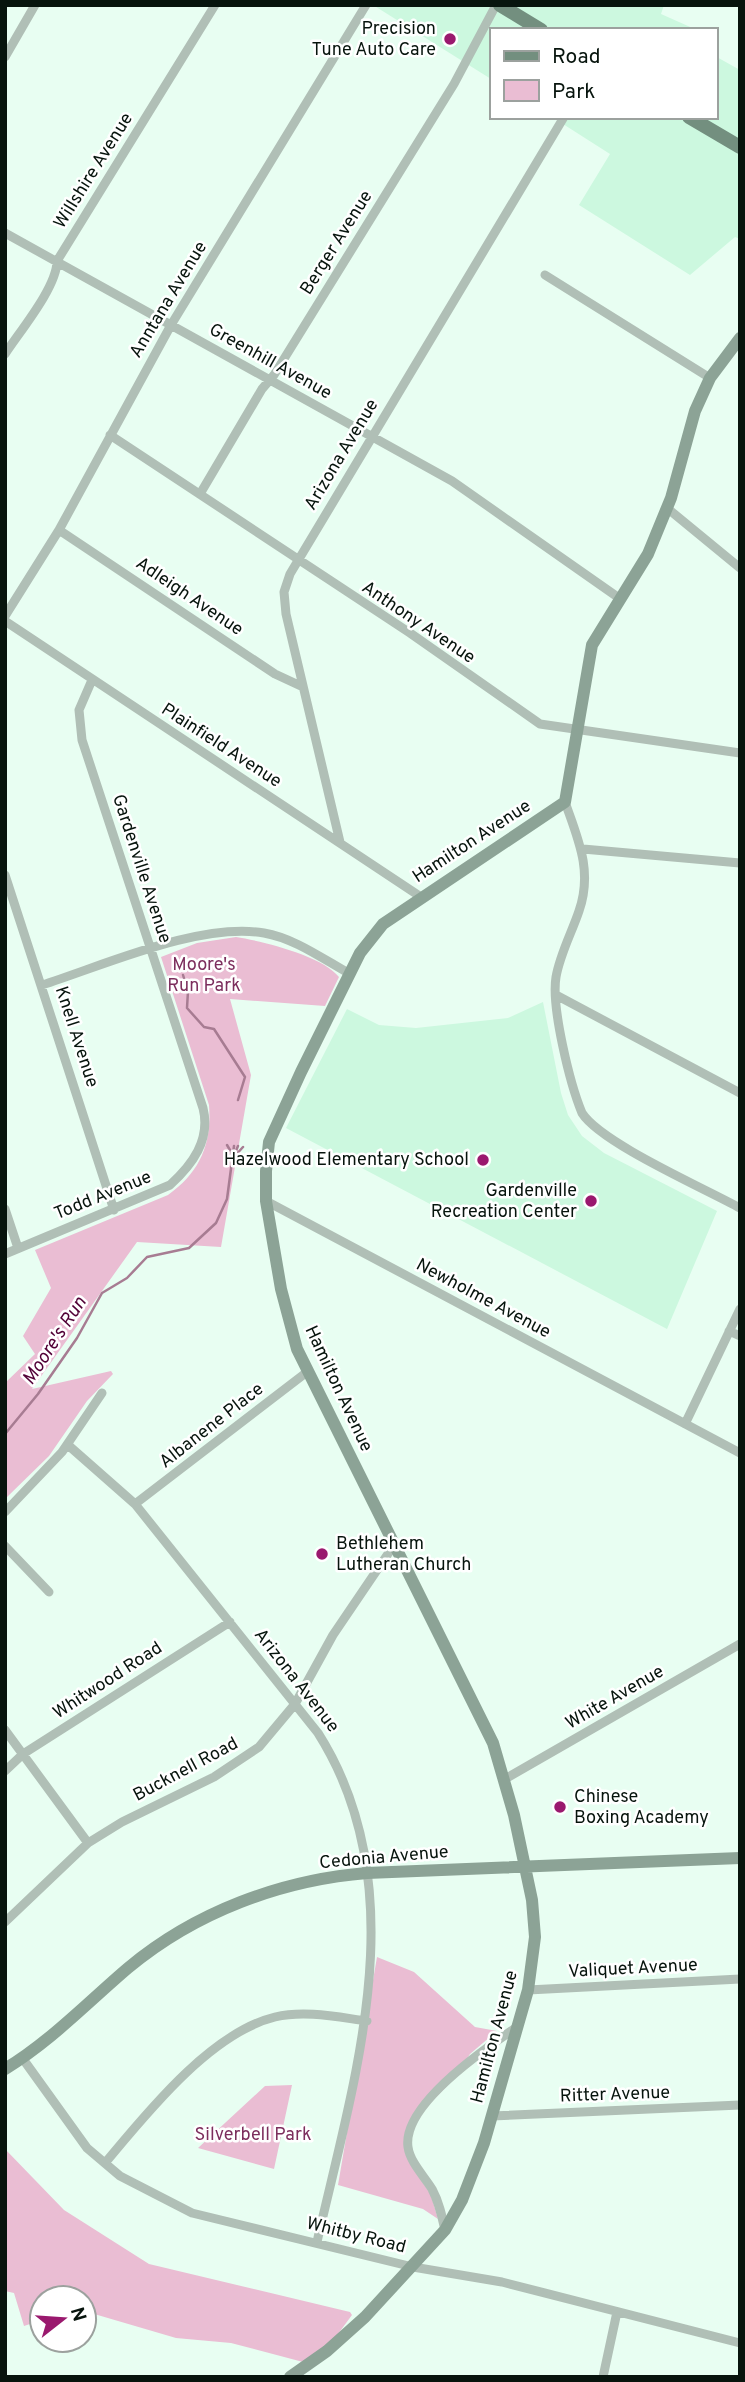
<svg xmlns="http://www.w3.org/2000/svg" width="745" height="2382" viewBox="0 0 745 2382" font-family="Overpass,sans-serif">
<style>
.built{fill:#ccf8df}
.green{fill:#eabdd3}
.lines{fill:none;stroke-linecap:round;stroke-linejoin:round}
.stream{stroke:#a77c92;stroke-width:2.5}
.street{stroke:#b0bfb6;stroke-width:9}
.secondary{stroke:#8ca396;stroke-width:12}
.primary{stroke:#738f7f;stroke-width:14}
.poi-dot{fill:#9a196e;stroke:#fff;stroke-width:2.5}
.labels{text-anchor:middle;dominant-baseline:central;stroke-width:5;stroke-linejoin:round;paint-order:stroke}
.poi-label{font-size:18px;fill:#07140d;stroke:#fff;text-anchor:end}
.street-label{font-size:18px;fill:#07140d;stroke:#fff}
.park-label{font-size:18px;fill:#7c2e5d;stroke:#fff}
.water-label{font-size:19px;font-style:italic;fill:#510036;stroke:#fff}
</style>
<rect width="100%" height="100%" fill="#e8fef2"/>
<path class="built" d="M373,5H664L661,14L697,30H491V79Z
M715,56L740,70V239L735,237L690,275L579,205L610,154L552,117H715Z
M543,1002L561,1093L568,1115L582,1136L604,1153L717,1211L667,1329L286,1128L347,1009L379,1025L416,1028L508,1018Z"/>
<path class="green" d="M236,937C262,941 323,956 339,977L325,1006L230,999L251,1075L221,1247L137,1242L32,1389L111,1371L113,1374L87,1401L49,1456L5,1499V1383L35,1354L23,1336L51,1288L35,1250L168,1195C200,1172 212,1144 209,1105L161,957L197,943Z
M377,1957L414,1972L475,2027L497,2031L470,2054L452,2081L410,2124V2163L431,2195L438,2219L423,2209L338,2185Z
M292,2085L274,2169L198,2148L265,2086Z
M5,2149L64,2210L149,2264L350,2312L352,2315L332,2342L303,2362L231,2343L176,2338L84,2311V2298H42V2320L24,2326L14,2293L5,2291Z"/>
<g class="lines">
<path class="stream" d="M183,975L188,991L187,1008L204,1027L214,1029L245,1077L238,1100
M227,1145L234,1157
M235,1153L238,1146
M234,1157L243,1147
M5,1434L38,1394L77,1338L102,1293L127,1278L147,1257L189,1248L216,1223L227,1199L234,1146"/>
<path class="street" d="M5,57L35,5
M5,233L452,481L619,598
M545,275L710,378
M5,354C20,331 57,287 57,261L215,5
M110,435L410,633L540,724L740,753
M200,494L262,389L274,375L454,84L496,5
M667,508L740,568
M59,530L275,674L303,687
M5,616L59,530L171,325L366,5
M5,621L421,897
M565,802C578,839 593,871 579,911C572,932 560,954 556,977C551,1007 570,1084 582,1113C601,1143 704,1188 740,1208
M340,842L286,614L284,592L290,574L564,117
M583,849L740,863
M5,875L114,1210
M42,985C105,965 200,922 264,933C294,938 323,959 350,974
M556,995L740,1093
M266,1201L740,1453
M5,1209L18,1248
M5,1254L170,1185C192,1165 211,1140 203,1108L82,740L79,710L92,680
M729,1331L740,1336
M685,1424L740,1309
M68,1445L135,1504L318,1733C417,1889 354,2079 317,2242
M135,1504L307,1372
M5,1512L62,1452L102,1393
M5,1546L49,1592
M5,1730L88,1843
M5,1771L23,1754L230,1622
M505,1779L740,1644
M5,1922L88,1843L122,1822L214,1777L259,1747L295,1704L333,1635L394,1545
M528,1990L740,1979
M23,2059L87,2148L120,2176L192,2213L413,2267L502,2282L740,2343
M492,2116L740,2105
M105,2163C146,2114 210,2033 275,2017C305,2010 337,2017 367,2021
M445,2230C442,2216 439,2202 432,2189C424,2176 410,2162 408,2147C402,2105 487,2047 517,2027
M603,2377L617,2312"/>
<path class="secondary" d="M5,2069C51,2041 88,2002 128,1968C195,1912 281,1880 367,1873L740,1858
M290,2377L327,2351L365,2317L445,2230L462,2200L484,2143L528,1990L535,1937L532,1900L514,1815L493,1743L297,1349L281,1289L266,1201V1171L269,1142L301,1072L360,953L383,924L565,802L592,645L648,554L671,498L695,411L710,378L740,338"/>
<path class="primary" d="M500,5L541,30
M689,117L740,147"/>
</g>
<g class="poi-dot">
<circle cx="450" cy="39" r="7"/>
<circle cx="483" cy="1160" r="7"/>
<circle cx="591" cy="1201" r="7"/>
<circle cx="322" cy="1554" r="7"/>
<circle cx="560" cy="1807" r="7"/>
</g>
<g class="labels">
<g class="poi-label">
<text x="436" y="29">Precision<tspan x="436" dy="21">Tune Auto Care</tspan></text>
<text x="469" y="1160">Hazelwood Elementary School</text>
<text x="577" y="1191">Gardenville<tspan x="577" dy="21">Recreation Center</tspan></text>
<text x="336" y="1544" text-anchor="start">Bethlehem<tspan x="336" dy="21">Lutheran Church</tspan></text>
<text x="574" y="1797" text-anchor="start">Chinese<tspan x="574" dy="21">Boxing Academy</tspan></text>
</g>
<g class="street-label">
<text transform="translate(94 171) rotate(-58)">Willshire Avenue</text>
<text transform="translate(337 243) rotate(-58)">Berger Avenue</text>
<text transform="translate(169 300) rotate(-59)">Anntana Avenue</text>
<text transform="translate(270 362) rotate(29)">Greenhill Avenue</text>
<text transform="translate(342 455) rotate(-59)">Arizona Avenue</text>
<text transform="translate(189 597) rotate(34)">Adleigh Avenue</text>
<text transform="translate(418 623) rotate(34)">Anthony Avenue</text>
<text transform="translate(221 746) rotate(33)">Plainfield Avenue</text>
<text transform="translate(472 842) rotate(-33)">Hamilton Avenue</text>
<text transform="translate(141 869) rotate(72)">Gardenville Avenue</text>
<text transform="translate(76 1037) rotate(72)">Knell Avenue</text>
<text transform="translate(103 1196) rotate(-22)">Todd Avenue</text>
<text transform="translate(483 1299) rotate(28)">Newholme Avenue</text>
<text transform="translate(338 1389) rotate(65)">Hamilton Avenue</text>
<text transform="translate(212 1426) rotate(-38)">Albanene Place</text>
<text transform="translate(108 1681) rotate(-33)">Whitwood Road</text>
<text transform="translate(296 1681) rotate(52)">Arizona Avenue</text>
<text transform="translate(615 1698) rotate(-30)">White Avenue</text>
<text transform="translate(186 1770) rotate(-28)">Bucknell Road</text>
<text transform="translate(384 1858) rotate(-5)">Cedonia Avenue</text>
<text transform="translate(633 1969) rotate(-3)">Valiquet Avenue</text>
<text transform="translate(495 2037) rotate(-75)">Hamilton Avenue</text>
<text transform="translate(615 2095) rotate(-2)">Ritter Avenue</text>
<text transform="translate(356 2236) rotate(14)">Whitby Road</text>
</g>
<g class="park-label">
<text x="204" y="965">Moore's<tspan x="204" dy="21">Run Park</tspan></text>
<text x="253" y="2135">Silverbell Park</text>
</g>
<g class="water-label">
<text transform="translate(55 1341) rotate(-57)">Moore's Run</text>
</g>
</g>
<rect width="745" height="2382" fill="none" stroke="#07140d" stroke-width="14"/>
<rect x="490" y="28" width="228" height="91" fill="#ffffff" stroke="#9ca19e" stroke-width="2"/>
<rect x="504" y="51" width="35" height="10" fill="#738f7f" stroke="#9ca19e" stroke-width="2"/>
<text x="552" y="63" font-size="21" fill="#07140d">Road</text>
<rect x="504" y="80" width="35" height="21" fill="#eabdd3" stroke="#9ca19e" stroke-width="2"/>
<text x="552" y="98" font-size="21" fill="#07140d">Park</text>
<g transform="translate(63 2319) rotate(73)"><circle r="33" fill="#ffffff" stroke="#9ca19e" stroke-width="2"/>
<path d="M0-5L12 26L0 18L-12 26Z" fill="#9a196e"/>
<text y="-10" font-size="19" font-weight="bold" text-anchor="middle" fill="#07140d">N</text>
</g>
</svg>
